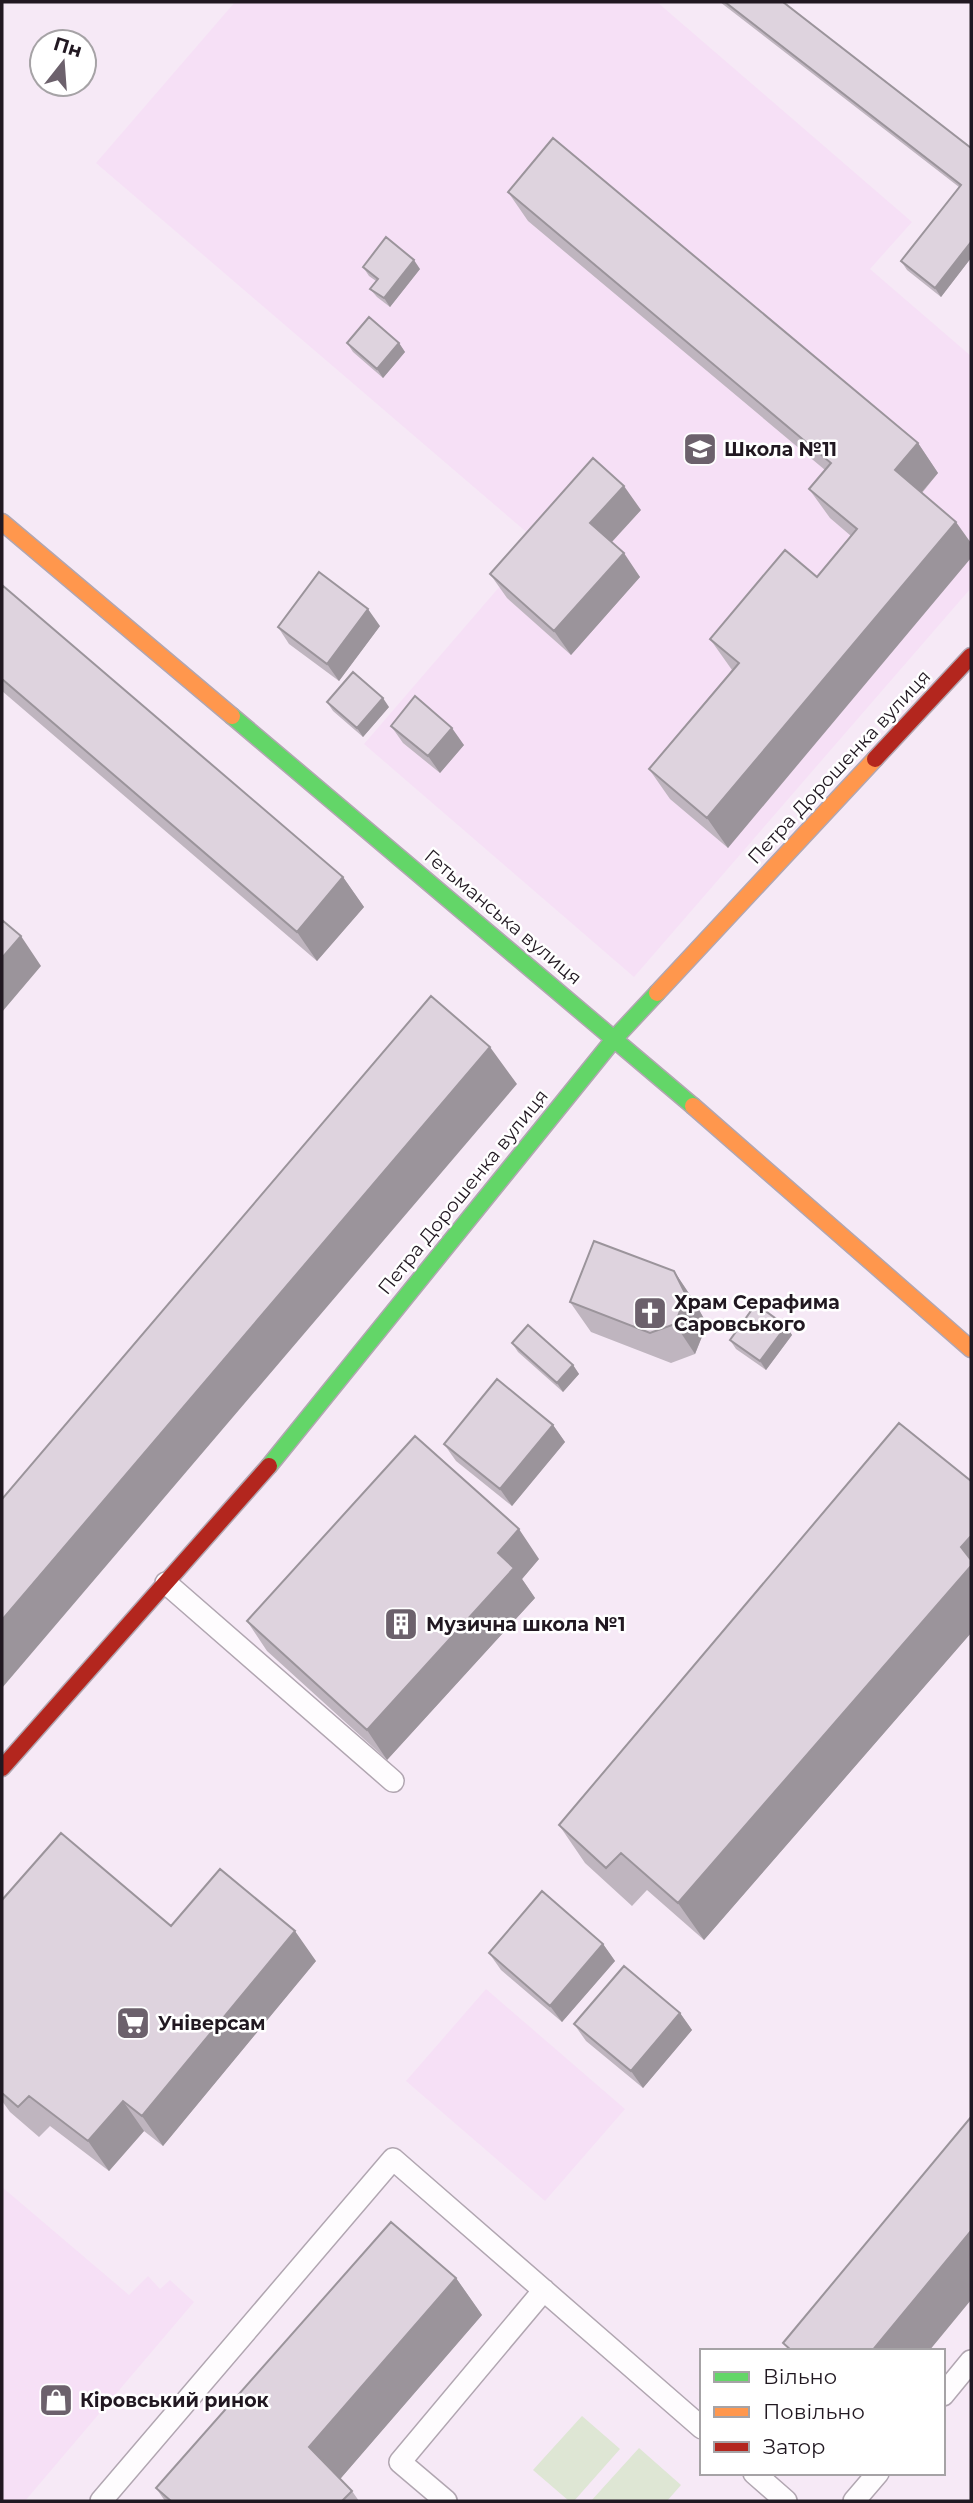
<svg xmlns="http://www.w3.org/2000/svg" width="973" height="2503" viewBox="0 0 973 2503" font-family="Montserrat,sans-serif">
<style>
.built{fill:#f6e0f6}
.green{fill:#dee6d4}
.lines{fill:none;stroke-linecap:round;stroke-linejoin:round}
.lane-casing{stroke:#b1a6b1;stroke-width:24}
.fast-casing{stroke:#b1a6b1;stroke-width:19}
.slow-casing{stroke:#b1a6b1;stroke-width:19}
.jam-casing{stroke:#b1a6b1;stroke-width:19}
.lane{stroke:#fefcfe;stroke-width:21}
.fast{stroke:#63d668;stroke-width:16}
.slow{stroke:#ff974d;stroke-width:16}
.jam{stroke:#b3261e;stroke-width:16}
.wall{fill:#bfb5bf}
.shaded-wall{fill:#9b949b}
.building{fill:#ded3de;stroke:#9b949b;stroke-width:2}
.labels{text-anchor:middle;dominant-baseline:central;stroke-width:5;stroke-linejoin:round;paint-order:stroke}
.poi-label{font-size:19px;font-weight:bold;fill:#211821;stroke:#fff;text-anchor:start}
.street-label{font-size:19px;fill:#211821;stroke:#fff}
</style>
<rect width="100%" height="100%" fill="#f6e9f6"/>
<path class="built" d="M235,2H657L912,222L870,269L971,356V588L634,977L364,744L538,542L96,163Z
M486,1989L625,2109L545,2201L406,2081Z
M2,2187L129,2295L148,2276L160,2289L170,2280L194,2302L25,2501H4L2,2499Z"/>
<path class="green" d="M582,2416L620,2449L574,2501H569L533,2470Z
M639,2448L681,2485L667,2501H591Z"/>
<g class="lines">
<g class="lane-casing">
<path id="lane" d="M166,1583L393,1781
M943,2395L971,2361
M754,2473L786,2501
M101,2501L393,2159L702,2428
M446,2501L400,2462L544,2290
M854,2501L878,2473"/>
</g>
<g class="fast-casing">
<path id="fast" d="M232,716L693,1106
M269,1466L615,1038L657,993"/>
</g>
<g class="slow-casing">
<path id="slow" d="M2,522L232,716
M657,993L875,759
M693,1106L971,1349"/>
</g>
<g class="jam-casing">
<path id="jam" d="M875,759L971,656
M2,1768L269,1466"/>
</g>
<use href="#lane" class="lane"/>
<use href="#fast" class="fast"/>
<use href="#slow" class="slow"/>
<use href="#jam" class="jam"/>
</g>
<path class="wall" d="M720,2H783L971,148V258L941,297L907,270L901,261L959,187Z
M508,192L918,443L938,473L922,493L728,848L670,799L649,769L732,670L710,639L817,577L851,536L830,518L809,489L825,470L528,221Z
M363,267L420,269L390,307L377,297L370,289L376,281L369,276Z
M347,343H399L405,352L383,378L353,352Z
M641,510L612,542L640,577L571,655L507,598L490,574Z
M2,585L343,877L364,907L317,961L2,691Z
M380,626L339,681L289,644L278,627Z
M327,702L389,707L363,737L333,711Z
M391,726L464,745L440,773L403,743Z
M674,1271L694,1301L707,1324L695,1354L671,1363L591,1332L570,1302Z
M786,1326L792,1335L766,1370L736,1349L730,1340Z
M512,1343L573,1365L579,1374L563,1392L518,1352Z
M553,1425L565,1442L512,1506L456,1461L444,1444Z
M971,1481V1633L704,1940L647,1890L632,1906L585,1863L559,1825Z
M539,1559L522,1579L535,1598L387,1760L267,1651L247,1621Z
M2,1900L171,1926L316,1961L163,2146L144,2131L109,2171L50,2126L39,2137L10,2112L2,2101Z
M603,1944L615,1961L562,2022L501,1970L489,1953Z
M680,2013L692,2030L643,2088L586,2041L574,2024Z
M456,2278L482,2315L340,2479L352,2491L359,2501H165L156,2488Z"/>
<path class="shaded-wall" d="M971,242V258L941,297L935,288Z
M414,260L420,269L390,307L384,298Z
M399,343L405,352L383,378L377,369Z
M918,443L938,473L915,500L895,470Z
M624,486L641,510L607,547L590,523Z
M956,522L971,543V558L728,848L707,818Z
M624,553L640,577L571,655L554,631Z
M368,609L380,626L339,681L327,664Z
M383,698L389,707L363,737L357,728Z
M452,728L464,745L440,773L428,756Z
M343,877L364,907L317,961L297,932Z
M21,936L41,966L2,1012V958Z
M490,1047L517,1084L2,1688V1620Z
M674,1271L694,1301L707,1324L695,1354L675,1324Z
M786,1326L792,1335L766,1370L760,1361Z
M573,1365L579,1374L563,1392L557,1383Z
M553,1425L565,1442L512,1506L500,1489Z
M519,1529L539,1559L522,1579L535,1598L387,1760L367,1730L498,1553Z
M971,1536V1562L961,1547Z
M971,1566V1633L704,1940L678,1903Z
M295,1931L316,1961L163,2146L142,2116Z
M603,1944L615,1961L562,2022L550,2006Z
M680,2013L692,2030L643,2088L631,2071Z
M123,2101L144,2131L109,2171L88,2141Z
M971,2231V2300L929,2351H872Z
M456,2278L482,2315L335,2485L309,2447Z"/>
<path class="building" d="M725,2H783L971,148V242L935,288L901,261L961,185Z
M553,138L918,443L895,470L956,522L707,818L649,769L739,663L710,639L785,550L817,577L857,529L809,489L831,463L508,192Z
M386,237L414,260L384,298L370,289L378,279L363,267Z
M369,317L399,343L377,369L347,343Z
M593,458L624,486L590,523L624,553L554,631L490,574Z
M319,572L368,609L327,664L278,627Z
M2,585L343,877L297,932L2,679Z
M353,672L383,698L357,728L327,702Z
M415,696L452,728L428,756L391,726Z
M2,920L21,936L2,958Z
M431,996L490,1047L2,1620V1499Z
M594,1241L674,1271L686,1295L675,1324L650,1333L570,1302Z
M756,1304L786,1326L760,1361L730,1340Z
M528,1325L573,1365L557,1383L512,1343Z
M497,1379L553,1425L500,1489L444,1444Z
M899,1423L971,1481V1536L961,1547L971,1560V1566L678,1903L621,1853L606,1868L559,1825Z
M415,1436L519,1529L498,1553L514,1568L367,1730L247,1621Z
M61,1833L171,1926L220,1869L295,1931L142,2116L123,2101L88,2141L29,2096L18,2107L2,2093V1900Z
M542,1891L603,1944L550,2006L489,1953Z
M624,1966L680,2013L631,2071L574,2024Z
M971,2117V2231L872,2351H792L783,2343Z
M391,2222L456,2278L309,2447L352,2491L342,2501H171L156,2488Z"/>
<defs>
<g id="school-square" transform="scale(1.75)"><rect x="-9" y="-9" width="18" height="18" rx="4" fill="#6c616c" stroke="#fff"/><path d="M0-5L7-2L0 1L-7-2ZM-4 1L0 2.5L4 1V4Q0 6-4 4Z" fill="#fff"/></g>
<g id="church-square" transform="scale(1.75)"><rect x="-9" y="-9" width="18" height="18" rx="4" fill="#6c616c" stroke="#fff"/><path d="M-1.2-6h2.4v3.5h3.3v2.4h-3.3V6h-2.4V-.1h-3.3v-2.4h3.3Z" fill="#fff"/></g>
<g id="building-square" transform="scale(1.75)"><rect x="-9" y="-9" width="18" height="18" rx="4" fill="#6c616c" stroke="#fff"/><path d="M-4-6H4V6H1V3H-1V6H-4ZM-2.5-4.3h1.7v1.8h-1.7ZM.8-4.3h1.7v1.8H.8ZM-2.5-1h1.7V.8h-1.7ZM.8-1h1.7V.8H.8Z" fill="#fff"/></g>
<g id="supermarket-square" transform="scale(1.75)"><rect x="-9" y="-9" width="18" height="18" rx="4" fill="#6c616c" stroke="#fff"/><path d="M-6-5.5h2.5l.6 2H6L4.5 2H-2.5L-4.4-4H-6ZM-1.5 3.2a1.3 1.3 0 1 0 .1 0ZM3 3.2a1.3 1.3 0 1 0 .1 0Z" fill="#fff"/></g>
<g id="shop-square" transform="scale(1.75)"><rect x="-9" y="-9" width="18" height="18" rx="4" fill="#6c616c" stroke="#fff"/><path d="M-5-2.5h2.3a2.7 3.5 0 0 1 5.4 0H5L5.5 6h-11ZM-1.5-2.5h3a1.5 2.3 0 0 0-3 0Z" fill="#fff"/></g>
</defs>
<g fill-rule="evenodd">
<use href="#school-square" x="700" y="449"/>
<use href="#church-square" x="650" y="1313"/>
<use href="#building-square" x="401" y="1624"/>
<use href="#supermarket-square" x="133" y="2023"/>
<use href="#shop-square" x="56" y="2400"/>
</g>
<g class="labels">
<g class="poi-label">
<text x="724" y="449">Школа №11</text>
<text x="674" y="1302">Храм Серафима<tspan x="674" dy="22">Саровського</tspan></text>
<text x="426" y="1624">Музична школа №1</text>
<text x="158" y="2023">Універсам</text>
<text x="80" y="2400">Кіровський ринок</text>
</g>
<g class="street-label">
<text transform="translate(839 767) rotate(-47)">Петра Дорошенка вулиця</text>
<text transform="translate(503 917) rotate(40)">Гетьманська вулиця</text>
<text transform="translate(463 1192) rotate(-51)">Петра Дорошенка вулиця</text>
</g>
</g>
<rect width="973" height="2503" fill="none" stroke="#211821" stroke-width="7"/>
<rect x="700" y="2349" width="245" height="126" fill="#ffffff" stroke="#a6a3a6" stroke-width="2"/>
<rect x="714" y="2372" width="35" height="10" fill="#63d668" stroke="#a6a3a6" stroke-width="2"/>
<text x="763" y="2384" font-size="21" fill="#211821">Вільно</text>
<rect x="714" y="2407" width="35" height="10" fill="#ff974d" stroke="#a6a3a6" stroke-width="2"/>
<text x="763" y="2419" font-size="21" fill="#211821">Повільно</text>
<rect x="714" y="2442" width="35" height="10" fill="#b3261e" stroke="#a6a3a6" stroke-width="2"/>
<text x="763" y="2454" font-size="21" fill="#211821">Затор</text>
<g transform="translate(63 63) rotate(17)"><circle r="33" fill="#ffffff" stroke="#a6a3a6" stroke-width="2"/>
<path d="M0-5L12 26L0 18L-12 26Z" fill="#6c616c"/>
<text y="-10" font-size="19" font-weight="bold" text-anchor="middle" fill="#211821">Пн</text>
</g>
</svg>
